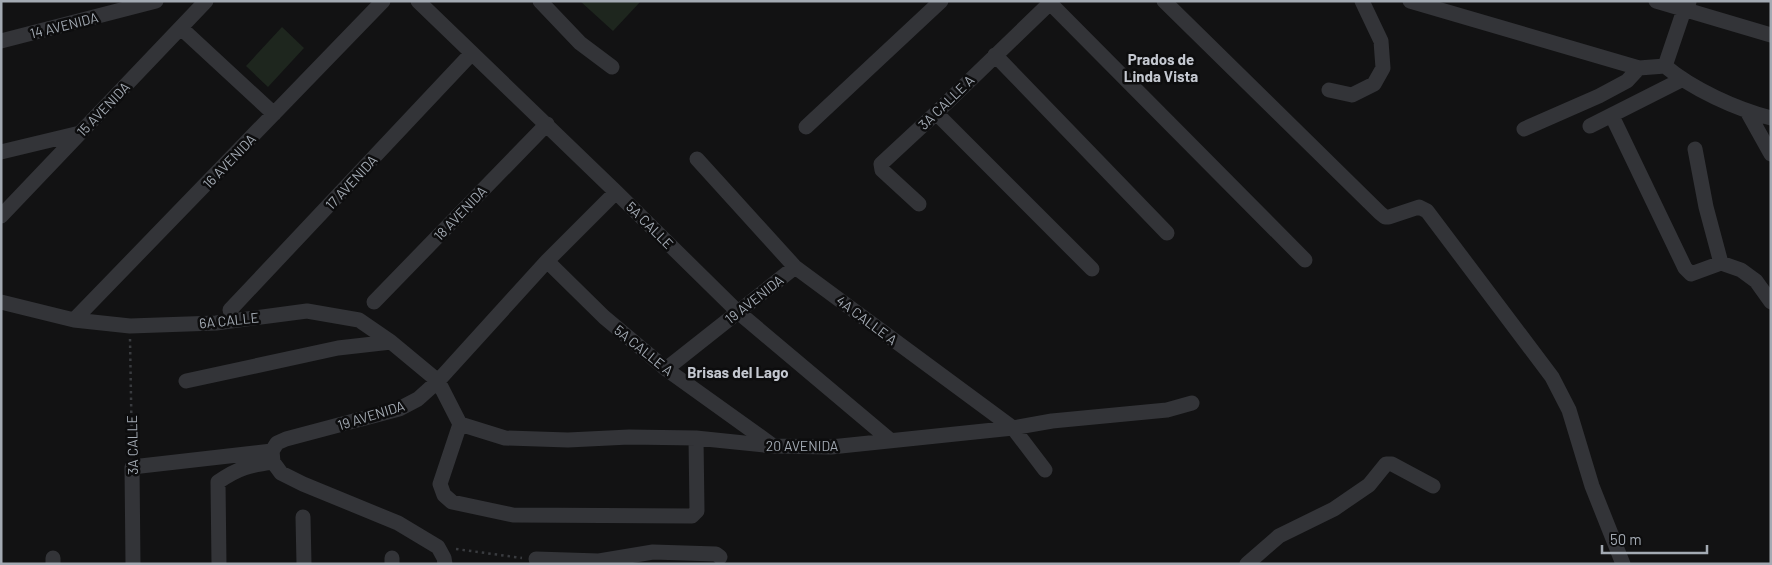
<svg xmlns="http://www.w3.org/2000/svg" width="1772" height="565" viewBox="0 0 1772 565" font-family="Barlow,sans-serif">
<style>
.green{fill:#1e261e}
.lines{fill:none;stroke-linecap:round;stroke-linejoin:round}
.path{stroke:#393b3f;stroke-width:2.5;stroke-dasharray:2.5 4;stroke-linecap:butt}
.minor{stroke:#333438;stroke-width:15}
.labels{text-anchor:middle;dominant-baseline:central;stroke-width:5;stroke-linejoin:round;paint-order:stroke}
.street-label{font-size:14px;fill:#a3aab3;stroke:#0d0d0e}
.neighbourhood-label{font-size:15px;font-weight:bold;fill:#c4c8d0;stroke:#0d0d0e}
</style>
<rect width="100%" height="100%" fill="#121213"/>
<path class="green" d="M580,1H641L613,31Z
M282,27L304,48L268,87L246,66Z"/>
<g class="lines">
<path class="path" d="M130,339L132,453
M456,549L522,558"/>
<path class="minor" d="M418,1L616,192L738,312L890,440
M540,1L580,43L612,67
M1164,1L1380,213L1385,217H1389L1419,207L1427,211L1552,377L1569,410L1592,486L1623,564
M1410,1L1639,68L1665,66C1692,89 1736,109 1771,118
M1656,1L1771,35
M1050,3L1305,260
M181,28L274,114
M1,41L156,1
M995,55L1167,233
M1665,66L1684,10L1689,2
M1329,90L1352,95L1374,84L1383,68L1381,41L1362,1
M1747,111L1771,154
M936,113L1092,269
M1612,116L1685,268L1691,274L1721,263L1741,270L1756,281L1771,302
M1590,126L1681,80
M806,127L941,1
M1524,129L1599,96L1627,81L1639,68
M1695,149L1706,207L1721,263
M1,152L80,133
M697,159L795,267L1013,428L1045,470
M919,204L882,170L881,164L936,113L1052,1
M1,216L206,1
M547,261L604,317L666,369L772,445
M1,302L74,320L130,326L216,323L307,311L359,320L391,342L438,381L460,424L505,438L568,440L629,437L696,438L773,446L831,447L1013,428L1052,421L1167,410L1192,403
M374,302L547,124
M230,310L472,53
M74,320L383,1
M666,369L795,267
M186,381L338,348L391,342
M460,424L440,484L444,495L452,502L513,515L692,516L697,511L696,438
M272,451L273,462L281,473L303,484L398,523L438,547L444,558L445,564
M303,517L304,564
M53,558V564
M536,559L599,561L653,552L716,554L720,557
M133,564L132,467L272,451L277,443L286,439L399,409L418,399L438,381L547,261L616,192
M219,564L218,482C238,468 250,465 273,462
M392,564V558
M1247,564L1279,536L1334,509L1369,485L1386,464H1392L1433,486"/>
</g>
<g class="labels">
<g class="street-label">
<text transform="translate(64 25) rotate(-14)">14 AVENIDA</text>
<text transform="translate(946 102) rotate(-44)">3A CALLE A</text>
<text transform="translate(103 109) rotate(-46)">15 AVENIDA</text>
<text transform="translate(229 161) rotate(-46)">16 AVENIDA</text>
<text transform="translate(351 182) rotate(-47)">17 AVENIDA</text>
<text transform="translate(460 213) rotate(-46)">18 AVENIDA</text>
<text transform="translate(650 225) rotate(45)">5A CALLE</text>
<text transform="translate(754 299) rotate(-38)">19 AVENIDA</text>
<text transform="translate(229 320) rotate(-6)">6A CALLE</text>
<text transform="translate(867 320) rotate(37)">4A CALLE A</text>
<text transform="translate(644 350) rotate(39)">5A CALLE A</text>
<text transform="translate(371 415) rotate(-17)">19 AVENIDA</text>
<text transform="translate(132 445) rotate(-91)">3A CALLE</text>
<text x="802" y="445">20 AVENIDA</text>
</g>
<g class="neighbourhood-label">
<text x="1161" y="59">Prados de<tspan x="1161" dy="17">Linda Vista</tspan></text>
<text x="738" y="372">Brisas del Lago</text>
</g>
</g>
<rect width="1772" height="565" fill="none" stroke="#a3aab3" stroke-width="5"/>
<path d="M1602 545v8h105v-8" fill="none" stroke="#a3aab3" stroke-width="2.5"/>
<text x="1610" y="545" font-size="15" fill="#a3aab3" stroke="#0d0d0e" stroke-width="4" paint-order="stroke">50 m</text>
</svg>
